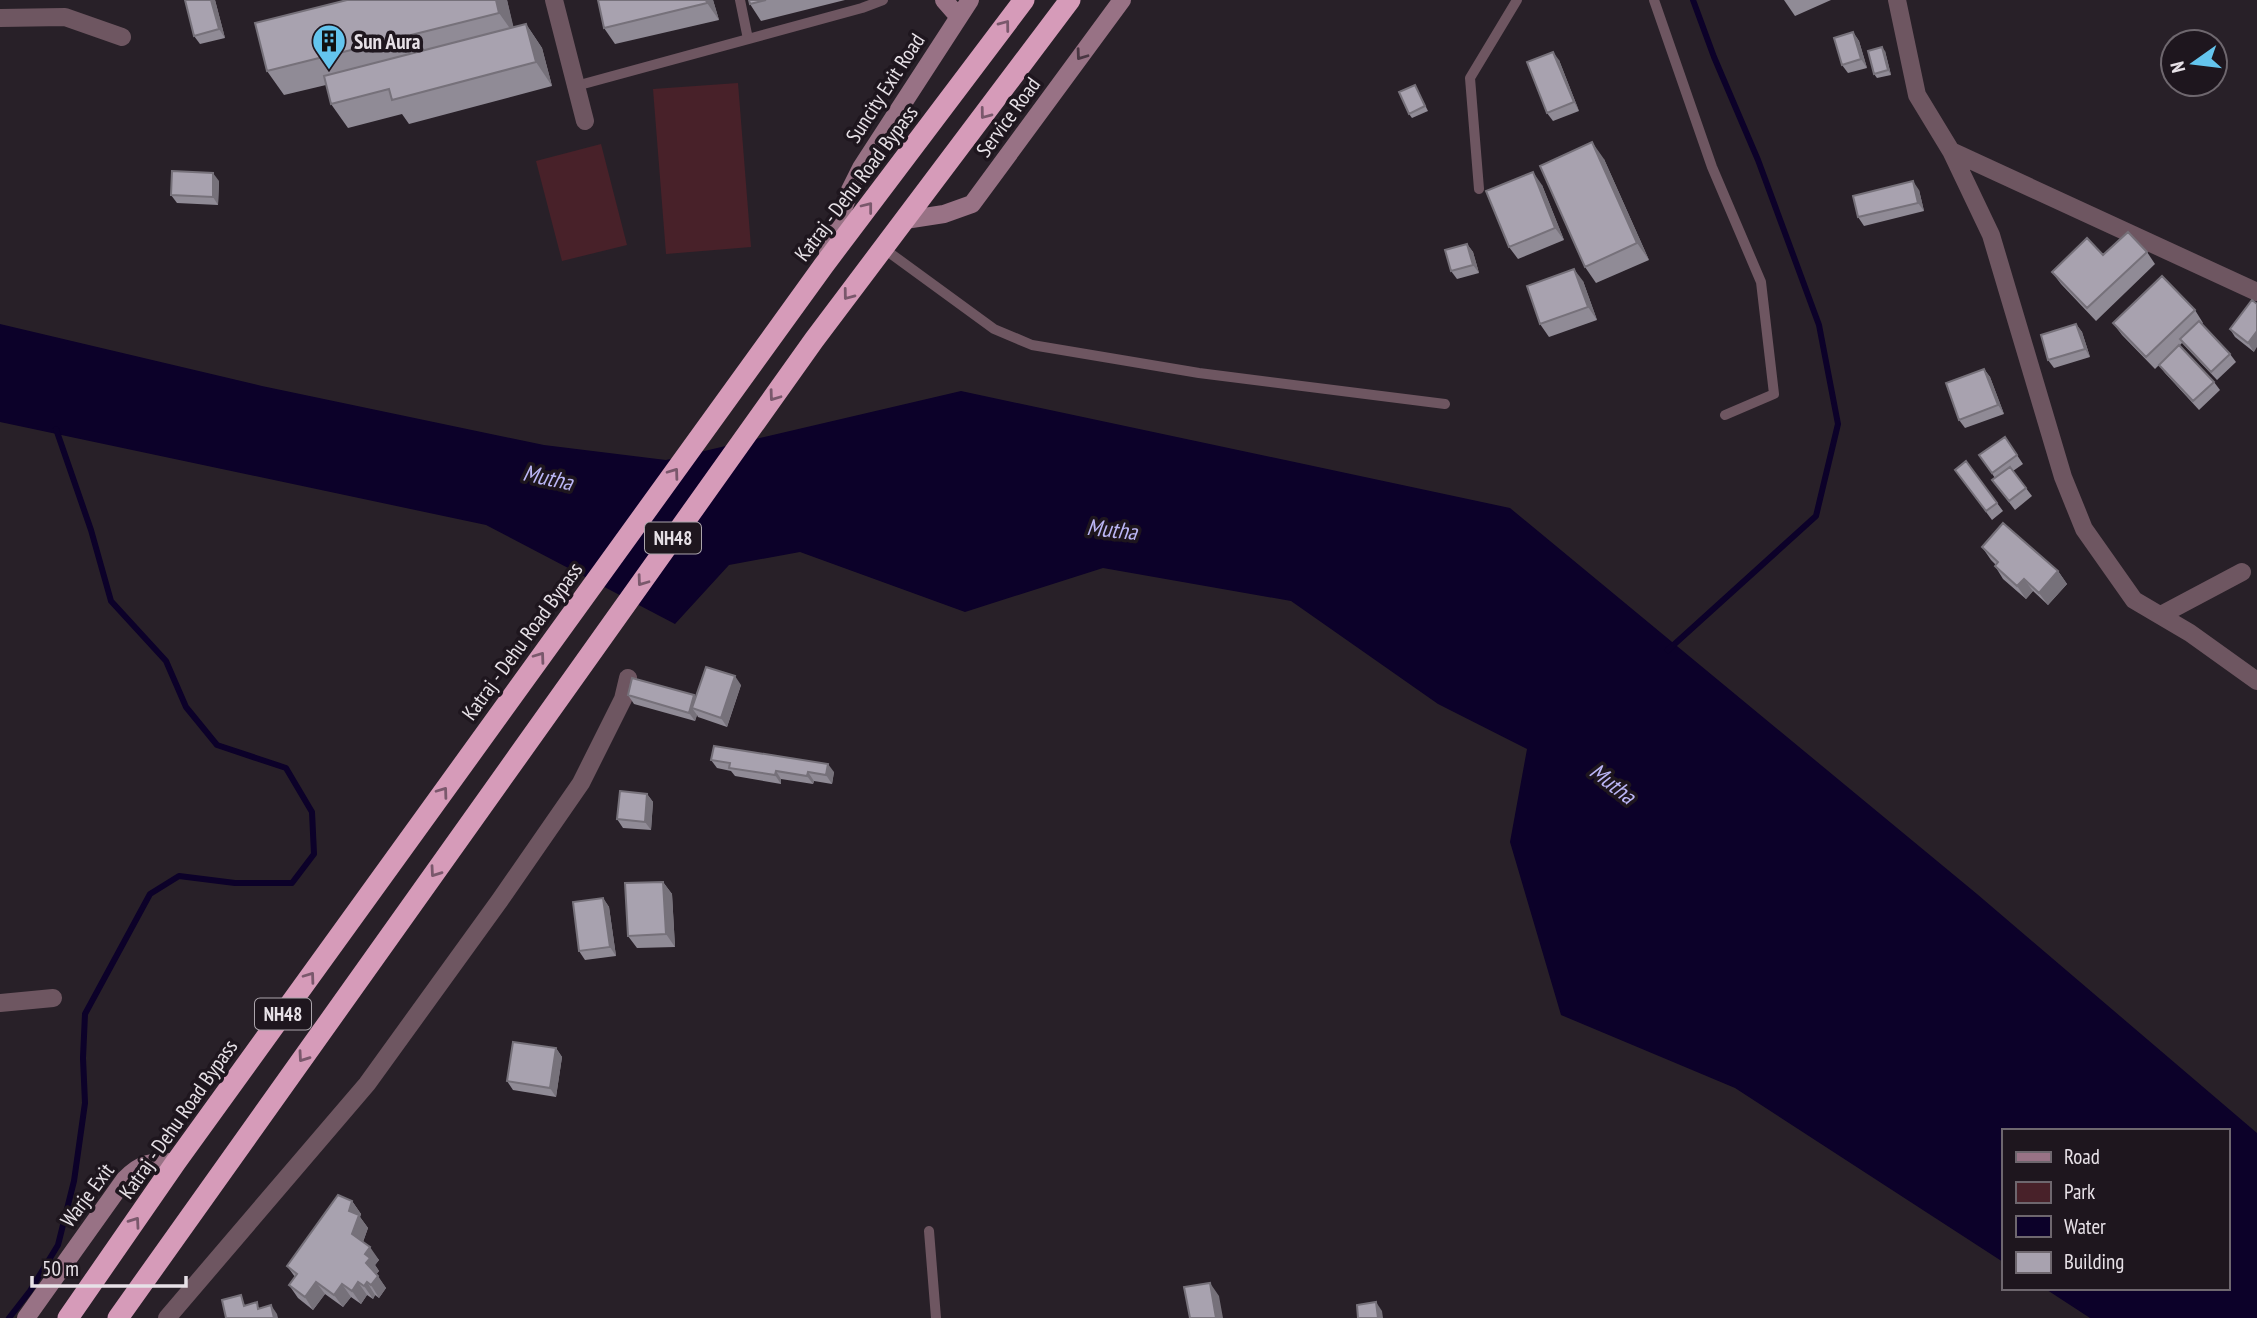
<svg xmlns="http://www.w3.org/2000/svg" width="2257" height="1318" viewBox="0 0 2257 1318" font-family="'PT Sans Narrow',sans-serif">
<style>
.green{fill:#482129}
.water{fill:#0c0129}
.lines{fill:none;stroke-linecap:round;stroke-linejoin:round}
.stream{stroke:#0c0129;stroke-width:6}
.lane{stroke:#6e5661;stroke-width:10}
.street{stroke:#6e5661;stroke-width:18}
.secondary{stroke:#987285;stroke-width:18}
.highway{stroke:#d69bb9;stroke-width:21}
.wall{fill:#908b96}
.shaded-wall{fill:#76717a}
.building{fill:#a8a2af;stroke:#76717a;stroke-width:2}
.oneway{stroke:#7a586c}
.oneway2{stroke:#493642}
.labels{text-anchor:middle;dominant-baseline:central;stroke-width:7;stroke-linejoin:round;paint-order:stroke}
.shield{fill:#1e161e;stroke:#aba4ab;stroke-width:2}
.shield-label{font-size:19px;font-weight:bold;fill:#e7e1e7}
.poi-label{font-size:21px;font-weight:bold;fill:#e7e1e7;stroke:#1e161e;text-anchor:start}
.street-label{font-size:21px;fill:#e7e1e7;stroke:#1e161e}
.water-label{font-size:23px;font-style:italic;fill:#bbb6f5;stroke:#1e161e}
</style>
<rect width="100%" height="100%" fill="#282028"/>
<path class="green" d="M738,83L751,247L666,254L653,89Z
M601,144L627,245L562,261L536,161Z"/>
<path class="water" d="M0,324L262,386L544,445L666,460L961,391L1510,508L1977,894L2257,1133V1318H2090L2044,1288H2227V1131H2003V1262L1735,1088L1561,1015L1510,842L1527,749L1438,704L1291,601L1103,568L965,612L800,552L729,565L675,624L486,525L0,422Z"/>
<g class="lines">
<path class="stream" d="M1668,650L1816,516L1838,424L1819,325L1758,160L1714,57L1693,0
M9,1318L30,1291L58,1245L74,1181L85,1103L83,1058L85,1014L150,894L179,876L235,883H292L314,854L312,812L286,768L217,745L186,707L166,661L111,601L91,530L56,429"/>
<path class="lane" d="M740,0L748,39
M1654,0L1712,167L1761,282L1774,394L1725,415
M576,86L862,8L883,0
M1479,189L1470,78L1517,0
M883,248L994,329L1032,345L1199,373L1445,404
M929,1231L936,1318"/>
<path class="street" d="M554,0L585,121
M1897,0L1917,95L1951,151L1991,235L2063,477L2084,529L2134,600L2190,633L2257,681
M0,18L65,17L122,37
M1951,151L2257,292
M2161,615L2242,572
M0,1003L53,998
M167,1318L367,1084L500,900L581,783L623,699L628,678"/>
<path class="secondary" d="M944,0L958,16
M905,220L944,214L972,204L1122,0
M828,252L850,190L861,168L970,0
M26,1318L125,1179C143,1161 152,1162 176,1162"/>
<path class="highway" d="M68,1318L176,1162L824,265L1024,0
M118,1318L814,340L1070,0"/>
</g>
<path class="wall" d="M215,0L225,38L200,44L194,36Z
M347,0H507L513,27L526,24L542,48L552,86L409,124L402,114L348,128L331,104L326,85L284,95L267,71Z
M713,0L719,20L615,44L604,28Z
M749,0H845L761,21L750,4Z
M1784,0H1831L1795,16Z
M1853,32L1859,41L1867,68L1848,73L1842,65Z
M1885,51L1891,75L1877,78L1874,74Z
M1559,60L1579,111L1553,121L1547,113Z
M1415,85L1428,111L1412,118L1409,114Z
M1604,159L1649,260L1596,283L1585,267Z
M219,181L218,205L177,203L171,195Z
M1542,185L1564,240L1518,259L1509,247Z
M1919,190L1924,211L1864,226L1858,217Z
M1467,244L1473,252L1479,273L1457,279L1451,271Z
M2147,252L2155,264L2096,321L2061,284L2052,272L2103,255Z
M1583,281L1597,320L1549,337L1540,324Z
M2252,300L2254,352L2235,337L2230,329Z
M2195,310L2203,323L2202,324L2230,354L2236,362L2217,380L2182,343L2179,346L2214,382L2220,390L2199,410L2165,373L2159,365L2155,369L2122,335L2113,323Z
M2076,324L2082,332L2090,357L2054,368L2048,360Z
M1984,369L1990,377L2004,414L1965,428L1959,420Z
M2005,437L2023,464L2013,471L2032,496L2015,510L1992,480L1995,478L1979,455Z
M1966,461L2003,511L1992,520L1955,470Z
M1982,547L2058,571L2067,584L2048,605L2033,591L2026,599L2003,579L1995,566L1996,565L1991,560Z
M741,685L727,727L698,717L697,715L695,721L634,704L628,695H694L696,698Z
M711,760L834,772L832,784L814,781L813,784L781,779V784L735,776L731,771L717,768Z
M647,794L653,802L651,830L623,828L617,819Z
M663,882L672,894L675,947L637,948L628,936Z
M603,898L609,907L616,956L585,960L579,951Z
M556,1048L562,1057L556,1097L513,1090L507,1081Z
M352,1201L361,1214L360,1217L368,1228L363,1242L379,1260L375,1265L379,1271L376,1274L386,1288L379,1298L375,1295L373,1299L367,1295L361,1304L351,1297L343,1307L325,1294L313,1310L298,1298L289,1285L295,1277L287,1266Z"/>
<path class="shaded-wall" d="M211,0H215L225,38L219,29Z
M496,0H507L516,37L499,13Z
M706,0H713L719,20L707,3Z
M526,24L542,48L552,86L536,62Z
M1853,32L1859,41L1867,68L1861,59Z
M1882,47L1885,51L1891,75L1888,70Z
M1553,52L1559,60L1579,111L1574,102Z
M1592,142L1604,159L1649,260L1637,243Z
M1533,172L1542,185L1564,240L1555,228Z
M213,173L219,181L218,205L213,197Z
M1913,181L1919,190L1924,211L1918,203Z
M1467,244L1473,252L1479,273L1473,265Z
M1574,269L1583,281L1597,320L1588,307Z
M2076,324L2082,332L2090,357L2085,349Z
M2257,331V347L2254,352L2248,343Z
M1984,369L1990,377L2004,414L1998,405Z
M2058,571L2067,584L2048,605L2039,593Z
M2024,579L2033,591L2026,599L2017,586Z
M735,676L741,685L727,727L721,718Z
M694,695L700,704L692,708L697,715L695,721L689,713Z
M828,764L834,772L832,784L826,775Z
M776,771L781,779V784L775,775Z
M808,772L814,781L813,784L807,776Z
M647,794L653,802L651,830L645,822Z
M663,882L672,894L675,947L666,934Z
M603,898L609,907L616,956L610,947Z
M556,1048L562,1057L556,1097L550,1088Z
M352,1201L361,1214L360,1217L368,1228L361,1247L352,1234L349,1211Z
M370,1247L379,1260L375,1265L379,1271L375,1276L366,1263L365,1254Z
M378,1276L386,1288L379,1298L371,1285Z
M316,1282L325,1294L313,1310L305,1297Z
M358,1282L367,1295L361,1304L352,1291Z
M367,1282L375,1295L373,1299L364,1286Z
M1210,1283L1219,1296L1223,1318H1216Z
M342,1284L351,1297L343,1307L334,1295Z
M1376,1302L1382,1311L1383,1318H1378Z
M271,1305L277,1314L278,1318H274Z"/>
<path class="building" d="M185,0H211L219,29L194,36Z
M347,0H496L499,13L267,71L255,23Z
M598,0H706L707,3L604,28Z
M749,0H766L750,4Z
M526,24L536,62L392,100L389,89L331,104L324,76Z
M1853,32L1861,59L1842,65L1834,38Z
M1882,47L1888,70L1874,74L1868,51Z
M1553,52L1574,102L1547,113L1527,62Z
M1415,85L1425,106L1409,114L1399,92Z
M1592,142L1637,243L1585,267L1540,166Z
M172,171L213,173V197L171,195Z
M1533,172L1555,228L1509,247L1486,191Z
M1913,181L1918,203L1858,217L1853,196Z
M2128,232L2147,252L2087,308L2052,272L2087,238L2103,255Z
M1467,244L1473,265L1451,271L1445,250Z
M1574,269L1588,307L1540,324L1527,286Z
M2162,276L2195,310L2146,357L2113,323Z
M2252,300L2257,304V331L2248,343L2230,329Z
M2199,321L2230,354L2211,372L2180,339Z
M2076,324L2085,349L2048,360L2041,335Z
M2179,345L2214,382L2193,401L2159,365Z
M1984,369L1998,405L1959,420L1946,383Z
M2005,437L2017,455L1992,473L1979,455Z
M1966,461L1997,503L1986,511L1955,470Z
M2010,467L2026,488L2009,501L1992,480Z
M2003,523L2058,571L2039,593L2024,579L2017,586L1995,566L1998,562L1982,547Z
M706,667L735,676L721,718L692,708Z
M632,678L694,695L689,713L628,695Z
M714,746L828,764L826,775L808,772L807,776L776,771L775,775L729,768L730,763L711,760Z
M620,791L647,794L645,822L617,819Z
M663,882L666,934L628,936L625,883Z
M603,898L610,947L579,951L573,902Z
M513,1042L556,1048L550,1088L507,1081Z
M338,1195L352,1201L349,1211L359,1215L352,1234L370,1247L365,1254L370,1258L366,1263L378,1276L371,1285L367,1282L364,1286L358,1282L352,1291L342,1284L334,1295L316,1282L305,1297L289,1285L297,1274L287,1266Z
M1210,1283L1216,1318H1190L1184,1287Z
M241,1295L244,1306L257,1302L258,1309L271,1305L274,1318H226L222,1300Z
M1376,1302L1378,1318H1358L1357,1305Z"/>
<defs><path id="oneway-chevron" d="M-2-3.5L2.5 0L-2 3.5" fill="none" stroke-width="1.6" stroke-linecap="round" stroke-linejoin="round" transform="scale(1.75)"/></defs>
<g class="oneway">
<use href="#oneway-chevron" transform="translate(1005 25) rotate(-53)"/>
<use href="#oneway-chevron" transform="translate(985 114) rotate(127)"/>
<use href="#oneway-chevron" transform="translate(868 207) rotate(-52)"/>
<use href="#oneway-chevron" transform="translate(848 295) rotate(127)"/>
<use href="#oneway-chevron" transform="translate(774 396) rotate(126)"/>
<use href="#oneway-chevron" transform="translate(674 473) rotate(-54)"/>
<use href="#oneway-chevron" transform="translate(642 581) rotate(126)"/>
<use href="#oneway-chevron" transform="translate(540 657) rotate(-54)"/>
<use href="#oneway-chevron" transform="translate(443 792) rotate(-54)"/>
<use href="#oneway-chevron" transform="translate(435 872) rotate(125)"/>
<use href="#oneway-chevron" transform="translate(310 977) rotate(-54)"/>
<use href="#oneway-chevron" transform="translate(303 1057) rotate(125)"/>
<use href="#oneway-chevron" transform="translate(135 1222) rotate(-55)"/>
</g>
<use class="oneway2" href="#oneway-chevron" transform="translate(1081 55) rotate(126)"/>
<defs>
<g id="building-pin" transform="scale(1.75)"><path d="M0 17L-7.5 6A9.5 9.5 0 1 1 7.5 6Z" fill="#64c5ee" stroke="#1e161e"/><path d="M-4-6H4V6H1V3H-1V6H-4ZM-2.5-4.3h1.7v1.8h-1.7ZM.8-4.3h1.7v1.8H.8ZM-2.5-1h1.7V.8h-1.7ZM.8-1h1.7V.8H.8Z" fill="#111"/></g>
</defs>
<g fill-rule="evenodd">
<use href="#building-pin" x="329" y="41"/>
</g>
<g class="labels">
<g class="shield">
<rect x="645" y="522.5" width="56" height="31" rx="5"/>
<rect x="255" y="998.5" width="56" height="31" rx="5"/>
</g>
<g class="shield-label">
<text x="673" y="538">NH48</text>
<text x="283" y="1014">NH48</text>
</g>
<g class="poi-label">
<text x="354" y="41">Sun Aura</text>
</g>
<g class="street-label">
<text transform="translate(885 88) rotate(-57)">Suncity Exit Road</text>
<text transform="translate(1008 117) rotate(-54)">Service Road</text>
<text transform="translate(856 183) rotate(-53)">Katraj - Dehu Road Bypass</text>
<text transform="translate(522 641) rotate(-54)">Katraj - Dehu Road Bypass</text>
<text transform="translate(178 1119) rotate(-55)">Katraj - Dehu Road Bypass</text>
<text transform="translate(87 1195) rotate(-53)">Warje Exit</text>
</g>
<g class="water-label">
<text transform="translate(548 477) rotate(12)">Mutha</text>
<text transform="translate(1112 529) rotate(6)">Mutha</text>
<text transform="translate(1613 783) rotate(38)">Mutha</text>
</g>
</g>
<rect x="2002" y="1129" width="228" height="161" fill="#1e161e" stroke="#6e676e" stroke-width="2"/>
<rect x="2016" y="1152" width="35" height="10" fill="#987285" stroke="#6e676e" stroke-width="2"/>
<text x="2064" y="1164" font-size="21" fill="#e7e1e7">Road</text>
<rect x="2016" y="1182" width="35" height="21" fill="#482129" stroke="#6e676e" stroke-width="2"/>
<text x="2064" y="1199" font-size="21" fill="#e7e1e7">Park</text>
<rect x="2016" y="1216" width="35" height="21" fill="#0c0129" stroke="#6e676e" stroke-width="2"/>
<text x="2064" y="1234" font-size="21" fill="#e7e1e7">Water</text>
<rect x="2016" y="1252" width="35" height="21" fill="#a8a2af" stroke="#6e676e" stroke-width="2"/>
<text x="2064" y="1269" font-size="21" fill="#e7e1e7">Building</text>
<g transform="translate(2194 63) rotate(256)"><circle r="33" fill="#1e161e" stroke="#6e676e" stroke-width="2"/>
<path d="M0-5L12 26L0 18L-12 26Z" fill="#64c5ee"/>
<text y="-10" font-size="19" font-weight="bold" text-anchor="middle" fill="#e7e1e7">N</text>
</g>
<path d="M32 1276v10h154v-10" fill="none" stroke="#e7e1e7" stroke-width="3.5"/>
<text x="42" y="1276" font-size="21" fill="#e7e1e7" stroke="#1e161e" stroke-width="5" paint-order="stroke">50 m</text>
</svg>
